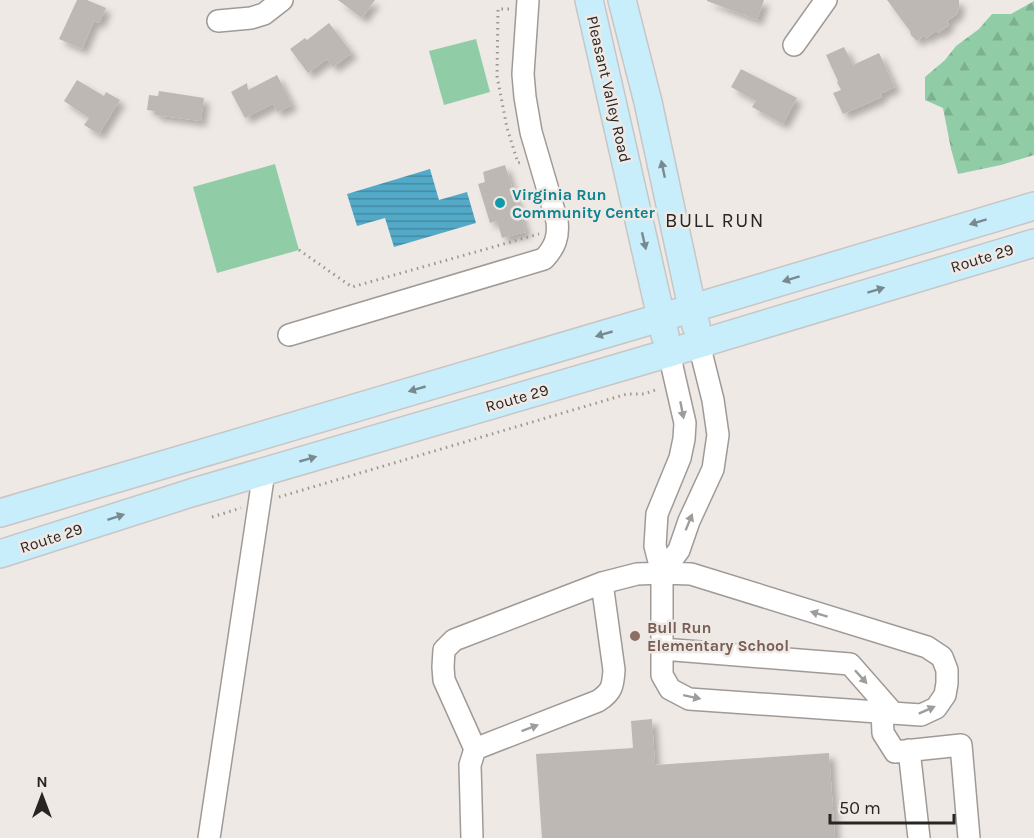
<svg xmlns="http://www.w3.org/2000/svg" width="1034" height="838" viewBox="0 0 1034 838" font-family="Karla,sans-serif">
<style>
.forest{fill:url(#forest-firs)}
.park{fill:#90cda6}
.water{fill:url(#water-rules)}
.building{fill:#beb8b5;filter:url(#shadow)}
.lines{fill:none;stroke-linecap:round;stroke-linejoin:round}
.minor-casing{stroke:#a09a97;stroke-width:24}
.major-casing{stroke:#c7c6c6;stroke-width:30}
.path{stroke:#9a9693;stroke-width:3;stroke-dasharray:1.5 4.5;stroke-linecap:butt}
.minor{stroke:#fff;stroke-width:21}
.major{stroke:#c8eefb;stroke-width:27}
.oneway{fill:#788a90}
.oneway2{fill:#9e9d9c}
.culture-dot{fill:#0f9aa8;stroke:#efe9e5;stroke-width:2}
.education-dot{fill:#8d6e63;stroke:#efe9e5;stroke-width:2}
.labels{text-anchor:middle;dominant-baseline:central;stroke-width:5;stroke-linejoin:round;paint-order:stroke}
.street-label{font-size:16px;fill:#282524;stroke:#efe9e5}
.culture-label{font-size:16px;font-weight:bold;fill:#0d838f;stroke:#efe9e5;text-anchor:start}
.education-label{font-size:16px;font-weight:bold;fill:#785e54;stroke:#efe9e5;text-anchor:start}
.quarter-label{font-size:20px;letter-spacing:1.5px;fill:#282524;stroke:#efe9e5}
</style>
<defs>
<pattern id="forest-firs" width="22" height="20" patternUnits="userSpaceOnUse" patternTransform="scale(1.5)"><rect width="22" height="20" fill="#90cda6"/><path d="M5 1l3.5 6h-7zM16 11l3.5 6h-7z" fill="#7cb08f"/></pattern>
<pattern id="water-rules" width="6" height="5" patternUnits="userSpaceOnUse" patternTransform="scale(1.5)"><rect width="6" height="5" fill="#53aac8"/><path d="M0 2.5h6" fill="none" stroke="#458aa2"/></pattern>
<filter id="shadow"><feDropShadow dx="5.5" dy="5.5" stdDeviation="3" flood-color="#0004"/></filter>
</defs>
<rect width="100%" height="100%" fill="#efe9e5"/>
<path class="forest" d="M1034,1V155L1001,165L958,174L951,149L943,108L925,100V77L945,60L956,46L979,29L992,14H1011Z"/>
<path class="park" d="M476,39L490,92L444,105L429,51Z
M275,164L299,250L217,273L193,187Z"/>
<path class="water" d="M430,169L439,200L467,192L476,223L394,247L385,218L357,226L347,194Z"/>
<path class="building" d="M77,0H87L106,8L99,23L94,21L82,49L59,39Z
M338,0H375L362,18Z
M707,0H764L757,20L707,1Z
M887,0H959V7L957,14L947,21L949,25L938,33L936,31L926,38L924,35L917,41L911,35L910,31Z
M329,23L352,53L333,67L327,59L308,73L290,49L305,38L307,40Z
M844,47L853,65L879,53L895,87L880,94L882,97L843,114L833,93L841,90L837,82L838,81L826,55Z
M741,69L797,98L783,124L752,107L756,101L731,87Z
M277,75L292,105L277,112L273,104L245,118L231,92L247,83L248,90Z
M77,80L104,96L106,92L120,100L99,134L84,125L89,118L64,101Z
M159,91L204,98L201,121L155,115V111L147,110L149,95L158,96Z
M505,165L526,232L502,238L497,221L490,223L478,184L485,182L483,172Z
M652,719L655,765L829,753L835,838H542L536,754L633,748L631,721Z"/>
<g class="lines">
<g class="minor-casing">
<path id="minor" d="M218,21L251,18L264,14L282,0
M794,45L826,0
M289,335L544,259C555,247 559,237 557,221L531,132L525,97L523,74L528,0
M662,573L679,550L689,521L713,469L718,435L713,400L699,344
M662,649L850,664L893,713
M882,712L883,733L895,752L961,745L969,838
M475,749L598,701C612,692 613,686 614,670L602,583
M909,750L919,838
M209,838L264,472
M472,838L470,765L475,749L444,680L443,667L444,650L454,640L602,583L637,574L662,573L691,574L927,647L942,657L947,670V683L945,695L936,708L921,715L689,699L670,689L662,675V573L655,546L657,514L680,458L684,439L685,423L669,353"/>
</g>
<g class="major-casing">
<path id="major" d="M589,0L665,335
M622,0L648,102L696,326
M0,513L710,303L1034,206
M0,554L191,493L669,353L1034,243"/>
</g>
<path class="path" d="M509,9H498L497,76L507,128L518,163L521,162
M299,250L352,287L539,234
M279,497L627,394H644L658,389
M212,517L241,508"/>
<use href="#minor" class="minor"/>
<use href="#major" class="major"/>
</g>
<defs><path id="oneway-solid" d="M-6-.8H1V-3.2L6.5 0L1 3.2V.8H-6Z" transform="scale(1.5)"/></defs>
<g class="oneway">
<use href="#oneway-solid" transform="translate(663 169) rotate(-102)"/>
<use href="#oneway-solid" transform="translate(978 222) rotate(163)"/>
<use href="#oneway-solid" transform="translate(644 241) rotate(77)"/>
<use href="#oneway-solid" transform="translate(791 279) rotate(163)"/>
<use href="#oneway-solid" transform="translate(876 290) rotate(-17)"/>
<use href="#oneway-solid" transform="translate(604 334) rotate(164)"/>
<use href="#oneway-solid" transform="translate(417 389) rotate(164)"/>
<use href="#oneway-solid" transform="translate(308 459) rotate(-16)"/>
<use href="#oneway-solid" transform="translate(116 517) rotate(-18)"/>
</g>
<g class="oneway2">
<use href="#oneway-solid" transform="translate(682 410) rotate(79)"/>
<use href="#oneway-solid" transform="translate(689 522) rotate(-68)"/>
<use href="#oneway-solid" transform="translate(819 614) rotate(-163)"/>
<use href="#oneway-solid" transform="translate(861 677) rotate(48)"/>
<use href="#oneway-solid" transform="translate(692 697) rotate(12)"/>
<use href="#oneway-solid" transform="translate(927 710) rotate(-24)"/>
<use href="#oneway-solid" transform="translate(530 728) rotate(-21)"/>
</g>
<circle class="culture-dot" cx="500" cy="203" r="6"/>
<circle class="education-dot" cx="635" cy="636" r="6"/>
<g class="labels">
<g class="street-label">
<text transform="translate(609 89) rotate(77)">Pleasant Valley Road</text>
<text transform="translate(982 258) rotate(-17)">Route 29</text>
<text transform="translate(517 398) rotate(-16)">Route 29</text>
<text transform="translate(51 538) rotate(-18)">Route 29</text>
</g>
<g class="culture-label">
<text x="512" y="194">Virginia Run<tspan x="512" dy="18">Community Center</tspan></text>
</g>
<g class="education-label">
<text x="647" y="627">Bull Run<tspan x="647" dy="18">Elementary School</tspan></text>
</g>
<g class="quarter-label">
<text x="715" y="220">BULL RUN</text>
</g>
</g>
<g transform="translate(42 796)" stroke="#efe9e5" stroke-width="4.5" paint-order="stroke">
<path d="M0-4.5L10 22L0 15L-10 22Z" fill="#282524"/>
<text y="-9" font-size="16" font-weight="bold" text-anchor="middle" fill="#282524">N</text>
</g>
<path d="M830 814v9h124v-9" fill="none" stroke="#282524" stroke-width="3"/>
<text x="839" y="814" font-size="18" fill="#282524" stroke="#efe9e5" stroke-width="4.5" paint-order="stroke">50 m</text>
</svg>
